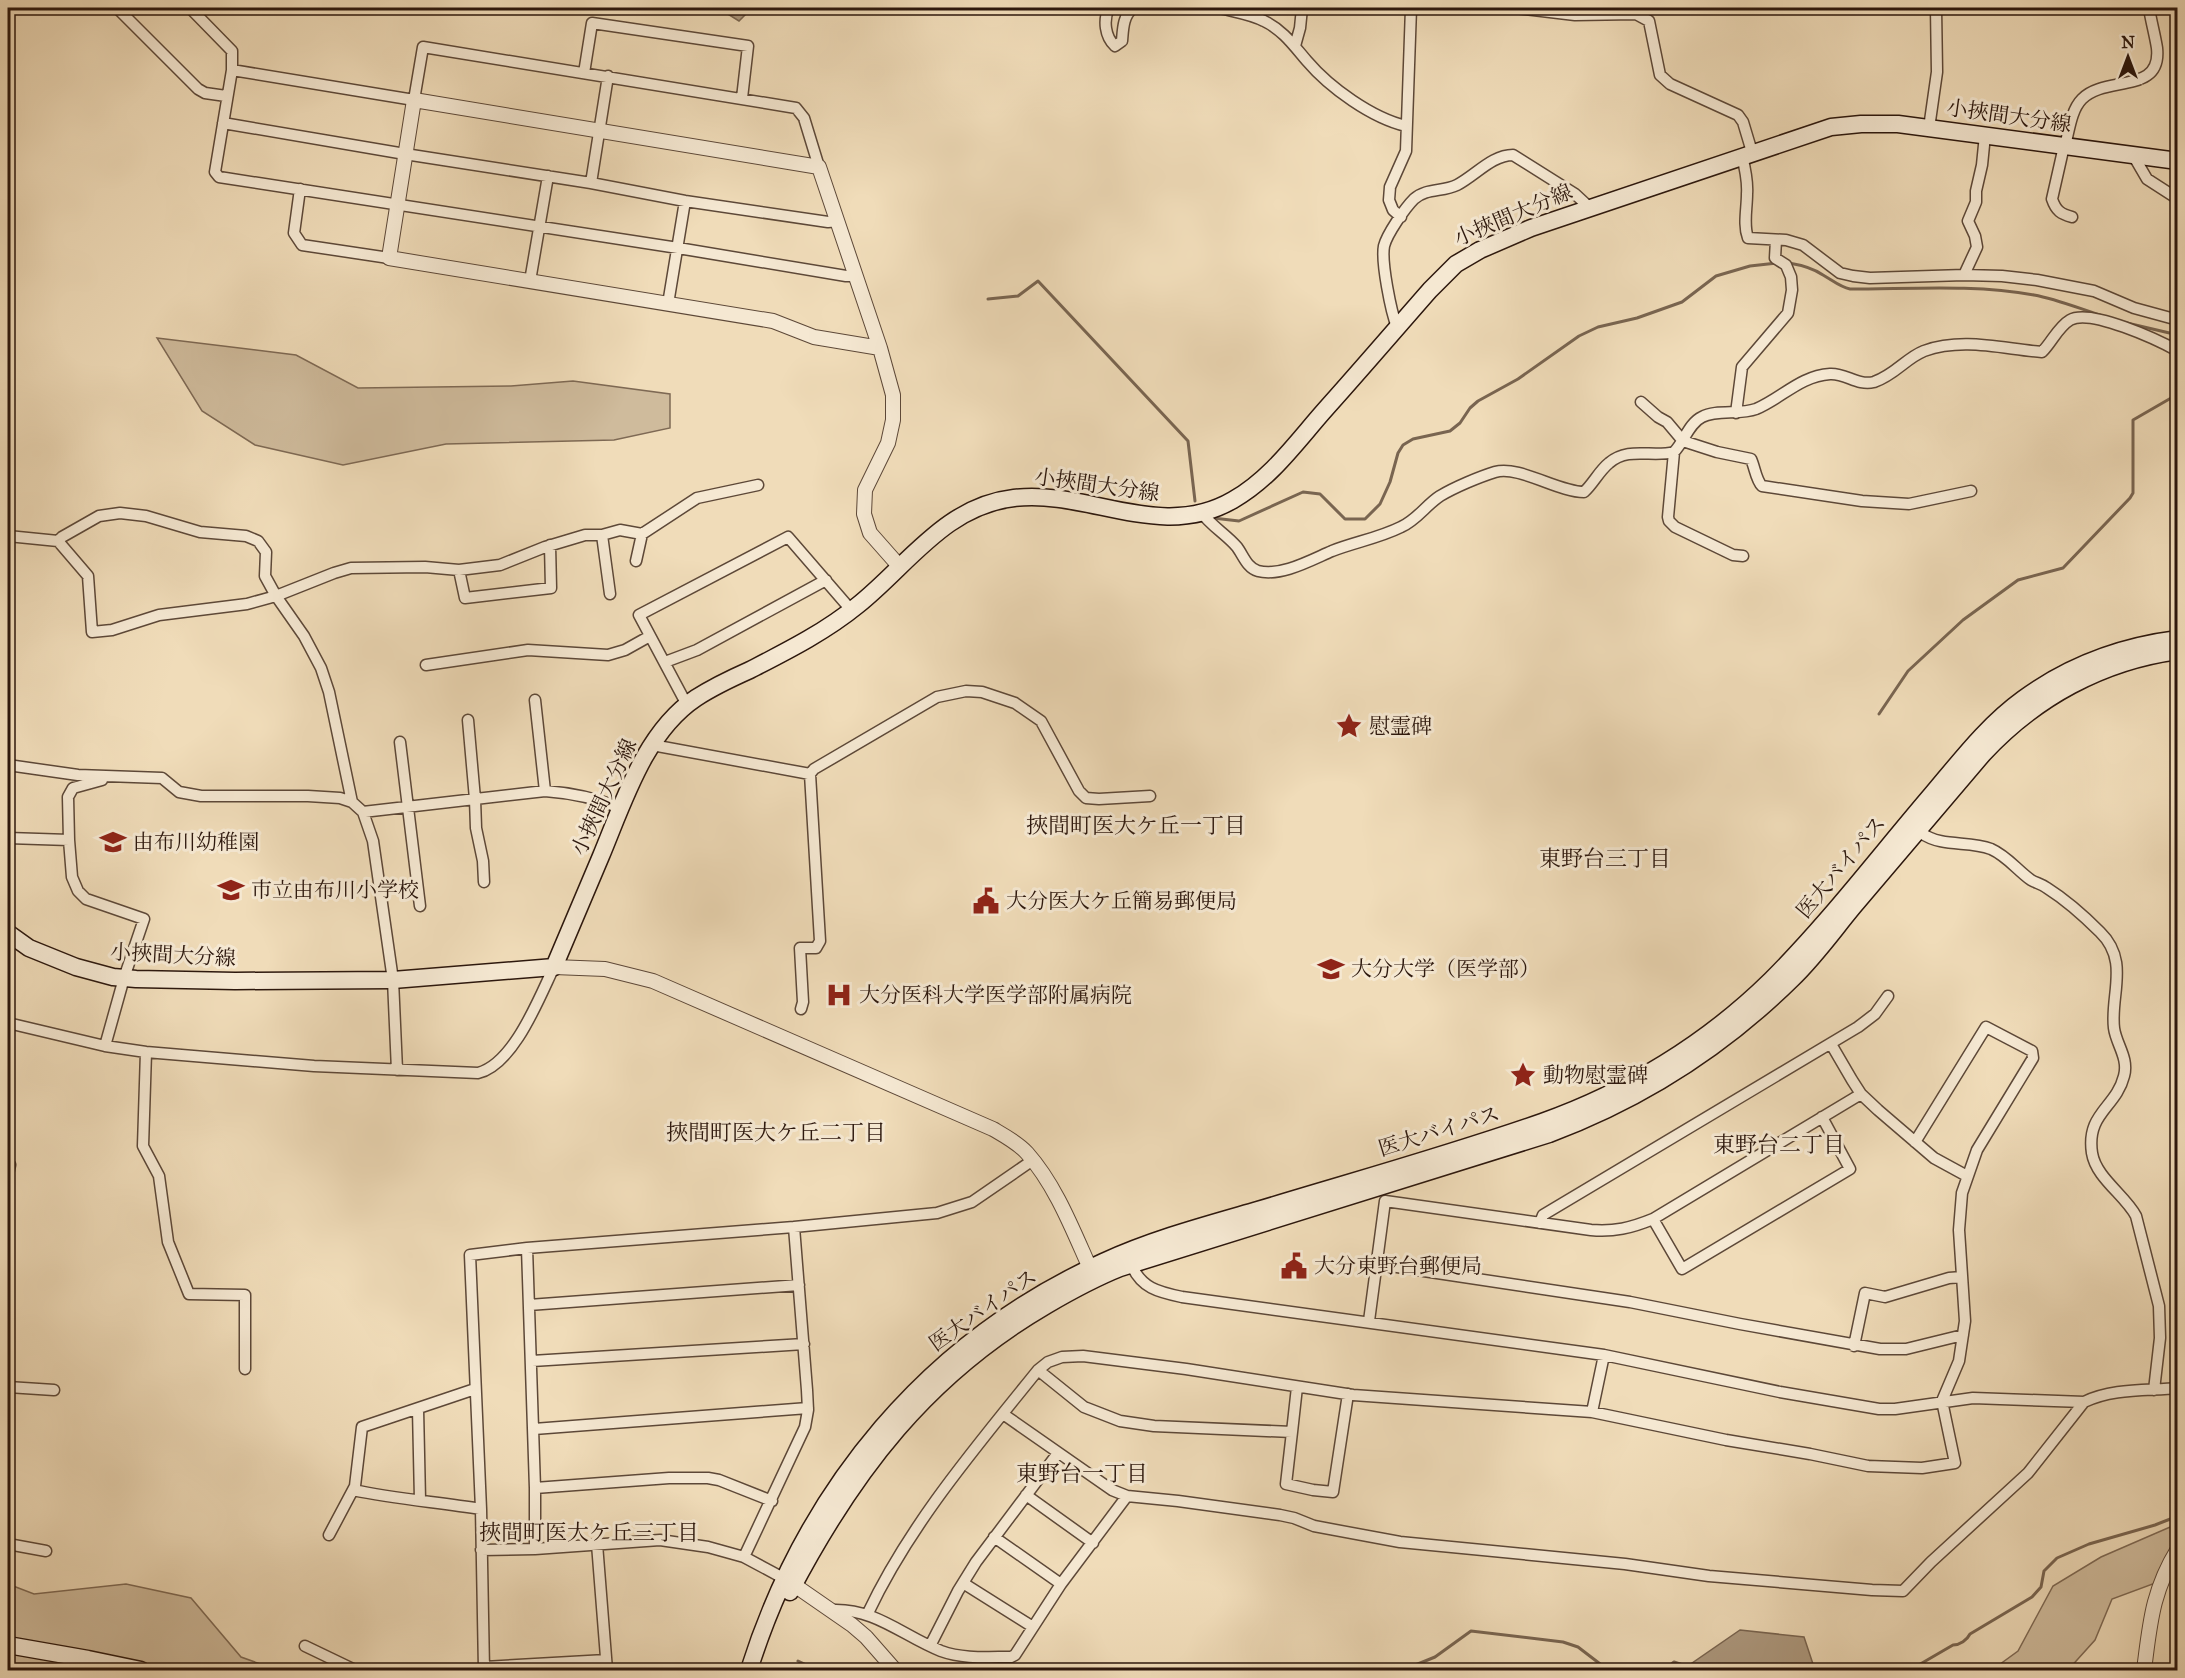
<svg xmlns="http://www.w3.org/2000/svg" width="2185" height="1678" viewBox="0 0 2185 1678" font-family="'IM FELL Great Primer','Noto Serif JP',serif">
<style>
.green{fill:#cfbb9c;stroke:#7e6954;stroke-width:1.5}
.water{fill:#ad997f;stroke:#796551;stroke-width:1.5}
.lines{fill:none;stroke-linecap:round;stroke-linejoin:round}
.stream{stroke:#796551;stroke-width:3}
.minor-casing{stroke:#5d4838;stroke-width:13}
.tertiary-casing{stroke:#5d4838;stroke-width:16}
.secondary-casing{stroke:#2c170d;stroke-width:19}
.minor{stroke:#f5e8d2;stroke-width:10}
.tertiary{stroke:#f5e8d2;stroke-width:14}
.secondary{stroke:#f5e8d2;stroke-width:16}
.labels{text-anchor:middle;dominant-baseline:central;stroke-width:6;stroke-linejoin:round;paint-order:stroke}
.street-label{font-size:21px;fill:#2c170d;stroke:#f5e8d2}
.poi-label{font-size:21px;fill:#2c170d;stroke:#f5e8d2;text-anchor:start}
.neighbourhood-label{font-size:22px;fill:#2c170d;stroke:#f5e8d2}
</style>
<rect width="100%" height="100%" fill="#f0dcb9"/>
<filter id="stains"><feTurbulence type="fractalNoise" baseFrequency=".00333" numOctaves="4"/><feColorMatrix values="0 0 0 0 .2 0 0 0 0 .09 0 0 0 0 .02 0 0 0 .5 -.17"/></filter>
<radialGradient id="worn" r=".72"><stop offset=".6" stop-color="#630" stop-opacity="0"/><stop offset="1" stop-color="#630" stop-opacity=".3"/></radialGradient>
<path class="green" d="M157,338L296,355L358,388L511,386L573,381L670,394V428L614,440L446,444L343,465L255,445L202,411Z
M2177,1524V1575L2112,1599L2095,1640L2068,1670H1992L2018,1651L2053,1586L2101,1557Z
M8,1584L34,1594L126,1584L191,1598L241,1657L277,1670H8Z"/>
<path class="water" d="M718,8H752L739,21Z
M1740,1630L1804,1637L1815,1670H1682Z"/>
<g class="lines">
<path class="stream" d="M1789,263C1801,265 1813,268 1823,275C1832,280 1840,287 1850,289C1911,289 1974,284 2034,295C2056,299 2078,308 2100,315
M988,299L1018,296L1038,281L1188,441L1195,501
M2127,323L2178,335
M1213,518L1239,521L1303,492L1320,494L1345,519H1365L1380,504L1390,482L1398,453L1403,445L1413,439L1450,431L1460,423L1470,408L1478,401L1518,379L1579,336L1598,327L1637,318L1682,302L1716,276L1750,266L1777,263
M1879,714L1908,671L1963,620L2018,580L2063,568L2130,498L2133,493V420L2178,394
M798,1661L817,1670
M1403,1670L1435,1657L1471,1631L1563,1642L1578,1647L1608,1670
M1664,1670L1674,1662L1689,1667
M1910,1670L1953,1645C1960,1645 1967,1640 1970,1634L2032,1597L2041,1587L2044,1571L2057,1558L2089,1544L2155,1525L2178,1516"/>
<g class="minor-casing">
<path id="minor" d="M117,8L198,89L205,93L226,96
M190,8L232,51V70
M1109,8C1103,20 1105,37 1115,46L1122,41C1123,29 1123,16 1133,8
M1220,8C1235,12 1251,14 1264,21C1283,30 1294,46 1307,61C1330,88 1372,118 1406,126
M1515,8L1575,15L1636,14L1649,21L1660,75L1670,84L1738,115L1743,122L1752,152
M1295,46L1300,28L1302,8
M584,73L592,23L748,46L742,98
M223,123L405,154L591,183L685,201L828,222L838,221
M1929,128L1937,72L1936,8
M2064,146L2052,199C2056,211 2061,214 2072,217
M2065,146C2069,131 2071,110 2082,99C2105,75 2162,95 2157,48C2155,35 2151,21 2149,8
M2133,155L2147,179L2178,199
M1742,156C1745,168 1748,181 1747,194C1747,209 1743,225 1748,238L1786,240L1803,245L1840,273L1853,276L1870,278L1964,275L2002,276L2037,280L2094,291L2134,308L2178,320
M819,167L804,118L796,108L423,47L414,100L232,70L215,172L219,177L678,248L846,276H856
M591,183L608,76
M300,189L294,233L302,245L389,258
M1401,217L1393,210L1389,200L1390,187L1406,151L1411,8
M1964,275L1977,247L1975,236L1968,221L1976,202V191L1982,165L1985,135
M530,281L548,176
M668,304L685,201
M1397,327C1391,312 1381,262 1384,246C1387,234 1405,208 1414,199C1426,188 1443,192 1457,185C1476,175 1492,155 1513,155L1575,194L1589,207
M1641,402L1658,417L1667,422L1683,441L1717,452L1751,459C1755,468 1756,480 1762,486L1862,501L1909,504L1971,491
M1736,413L1742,367L1788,313L1792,290L1791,277L1786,265L1775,258L1776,240
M1674,452L1668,517L1669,521L1675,527L1733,555L1743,556
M1201,512C1211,526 1226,534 1237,547C1243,555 1247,568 1258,571C1281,577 1311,560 1332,551C1355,542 1379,538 1401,527C1417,520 1426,505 1440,496C1455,487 1479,477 1495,472C1519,465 1558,492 1584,492C1593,484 1599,471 1609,463C1629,446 1652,458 1674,452C1684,442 1689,423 1702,417C1716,409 1740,415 1756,409C1782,398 1800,376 1830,374C1846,373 1857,386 1874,382C1895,375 1906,358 1924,351C1963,337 2003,349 2042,352C2052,342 2058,327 2070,320C2090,308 2158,340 2178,351
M602,535L610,594
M8,536L58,541L88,576L92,632L112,630L159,615L247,604L276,596L265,576L266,552L258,541L246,536L200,532L146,516L120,513L99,516L62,537L58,541
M636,561L642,534
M459,570L465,598L551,588L550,545
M665,662L697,650L826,580
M426,665L528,650L608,655L625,650L650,636
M535,700L545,791
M687,705L639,615L788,537L852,611
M468,720L475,799L476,828L483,861L484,882
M400,742L420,906
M652,745L810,774
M8,765L78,775L162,778L179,792L201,796H308L340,798L352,802L363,812L373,841L393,980L397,1070
M352,802L329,692L321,668L304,636L276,596L334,573L351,568L425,567L459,570L500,565L545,547L585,535H602L620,530L642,534L697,498L758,485
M363,812L545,791C572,793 596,798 621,808
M1921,833C1943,848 1968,840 1991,849C2007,856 2017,870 2031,880C2036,883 2042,884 2047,888C2066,900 2084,916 2100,932C2130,961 2110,995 2114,1028C2116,1044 2129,1058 2124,1076C2116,1108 2086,1113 2092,1153C2096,1178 2125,1195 2136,1216L2159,1306L2160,1338L2154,1390
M8,838L69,840L72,877L78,891L86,899L144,919L124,978L105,1046
M69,840L68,797L73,788L102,780
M801,1009L803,1002L800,948H816L820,941L810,774L814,769L937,697L966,691L982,692L1015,703L1041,721L1079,791L1086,798L1099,799L1150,796
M8,1023L105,1046L146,1052L314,1066L478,1073C514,1064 539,998 554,967
M1831,1044L1852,1080L1861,1094L1878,1110L1934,1158L1967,1176
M146,1052L143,1146L159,1176L168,1242L189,1294L245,1295V1369
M8,1164L10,1165L8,1174
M1653,1219L1682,1269L1850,1169L1822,1117
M1540,1223L1543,1215L1858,1027L1875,1014L1888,996
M527,1248L535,1488V1549
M1131,1264C1141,1288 1158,1292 1182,1297L1604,1355L1780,1392L1879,1409H1895L1973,1398L2084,1402
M1377,1264L1630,1302L1740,1324L1880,1349H1906L1963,1335
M529,1305L799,1285
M1369,1321L1385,1201L1591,1230C1614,1232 1631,1228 1653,1219L1861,1094
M1854,1346L1865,1293L1885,1297L1949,1278L1962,1277
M532,1361L804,1344
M1038,1370L1084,1407L1120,1421L1154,1426L1292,1432L1297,1387
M8,1387L54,1390
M418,1409L420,1500
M1592,1412L1604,1355
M1003,1414L1112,1490L1127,1496L1178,1501L1280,1515L1294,1518L1314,1526L1400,1542L1625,1564L1709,1576L1872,1590L1903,1591L1931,1562L2028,1473L2084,1402C2113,1388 2146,1391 2178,1388
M534,1429L808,1408
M1292,1432L1286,1484L1313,1490L1333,1492L1348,1394
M535,1488L669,1478H708L719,1480L772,1501
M353,1490C395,1499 438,1502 481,1509
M1026,1495L1093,1543
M329,1535L355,1486L362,1427L475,1389
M994,1537L1061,1584
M8,1544L46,1551
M597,1544L607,1670
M481,1550L535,1549L660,1540L708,1547L744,1557L785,1579
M744,1557L805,1427L808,1410L807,1390L794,1227
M963,1583L1033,1627
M832,1610C875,1608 903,1636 941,1651C963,1659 987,1657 1011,1657L1015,1655L1061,1584L1127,1496
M868,1613C910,1524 976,1447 1038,1370L1048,1362L1062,1357L1083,1356L1186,1369L1353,1395L1592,1412L1726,1440L1810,1454L1868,1466L1922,1468L1955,1463L1942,1401L1959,1361L1965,1321L1959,1230L1962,1193L1977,1150L2033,1058L2032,1051L1986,1027L1915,1142
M305,1646L355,1670
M930,1646L958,1591L976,1562L1058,1453
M484,1667L606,1660
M484,1670L481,1509L470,1255L527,1248L794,1227L937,1213L972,1202L1033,1160"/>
</g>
<g class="tertiary-casing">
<path id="tertiary" d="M880,348L814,337L773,321L389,258L414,100L819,167L880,348L893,395V420L888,443L865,490L864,514L870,533L900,567
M554,967L605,969L653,981L993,1129C1005,1136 1018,1143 1027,1153C1058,1188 1075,1236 1094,1277
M787,1580L852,1625L866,1637L895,1670
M2144,1670C2150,1624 2152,1591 2178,1549"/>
</g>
<g class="secondary-casing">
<path id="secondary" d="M8,933L29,948L76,967L113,977L136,979L235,981L393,980L554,967C570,930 585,893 601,856C624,801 645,732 696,698C713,687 732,678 750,670C787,651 825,632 858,605C908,565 945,506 1014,498C1088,489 1161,542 1233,500C1270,479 1295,444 1323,412C1359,372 1394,331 1430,290L1456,264L1480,250L1531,228L1831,127L1861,124H1898L2178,161
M790,1592C854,1470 927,1375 1047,1305C1071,1291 1095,1278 1120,1268L1549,1134C1640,1100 1723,1047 1792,979C1815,957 1834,930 1854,906C1897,855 1940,804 1983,754C2035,698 2102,661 2178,651
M8,1645L88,1659L141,1670
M749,1670C806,1489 928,1341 1103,1262C1153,1239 1206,1225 1258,1210C1353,1181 1448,1155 1542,1122C1627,1092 1707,1043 1771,980C1829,922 1879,856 1932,794C1960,761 1987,725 2023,699C2068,666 2122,646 2178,639"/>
</g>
<use href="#minor" class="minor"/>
<use href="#tertiary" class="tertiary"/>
<use href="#secondary" class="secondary"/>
</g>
<defs>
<g id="sight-bare" transform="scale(2.07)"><path d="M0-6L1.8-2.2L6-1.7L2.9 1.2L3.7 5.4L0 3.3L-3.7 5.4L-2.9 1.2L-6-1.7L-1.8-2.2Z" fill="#8f2418" stroke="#f5e8d2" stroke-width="2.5" paint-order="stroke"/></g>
<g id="school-bare" transform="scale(2.07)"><path d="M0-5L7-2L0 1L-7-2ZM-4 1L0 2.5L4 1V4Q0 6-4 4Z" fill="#8f2418" stroke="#f5e8d2" stroke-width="2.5" paint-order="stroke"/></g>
<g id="civic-bare" transform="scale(2.07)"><path d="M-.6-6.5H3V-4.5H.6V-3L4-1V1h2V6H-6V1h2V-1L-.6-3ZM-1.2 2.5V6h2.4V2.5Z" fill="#8f2418" stroke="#f5e8d2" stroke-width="2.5" paint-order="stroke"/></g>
<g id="university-bare" transform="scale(2.07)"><path d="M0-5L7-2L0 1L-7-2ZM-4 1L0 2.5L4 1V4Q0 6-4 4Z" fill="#8f2418" stroke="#f5e8d2" stroke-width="2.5" paint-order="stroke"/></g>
<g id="hospital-bare" transform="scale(2.07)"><path d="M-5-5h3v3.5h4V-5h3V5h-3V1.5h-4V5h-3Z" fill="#8f2418" stroke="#f5e8d2" stroke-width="2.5" paint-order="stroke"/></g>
</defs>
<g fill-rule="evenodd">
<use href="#sight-bare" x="1349" y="726"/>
<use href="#school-bare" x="113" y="842"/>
<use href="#school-bare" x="231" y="890"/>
<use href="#civic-bare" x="986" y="901"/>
<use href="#university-bare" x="1331" y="969"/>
<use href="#hospital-bare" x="839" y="995"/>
<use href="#sight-bare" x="1523" y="1075"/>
<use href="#civic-bare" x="1294" y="1266"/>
</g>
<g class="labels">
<g class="street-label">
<text transform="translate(2009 116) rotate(8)">小挾間大分線</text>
<text transform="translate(1513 215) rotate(-23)">小挾間大分線</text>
<text transform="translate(1097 485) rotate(8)">小挾間大分線</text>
<text transform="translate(604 797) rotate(-65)">小挾間大分線</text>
<text transform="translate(1841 867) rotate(-50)">医大バイパス</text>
<text transform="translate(173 955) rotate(3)">小挾間大分線</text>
<text transform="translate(1439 1131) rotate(-17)">医大バイパス</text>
<text transform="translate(983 1310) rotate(-35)">医大バイパス</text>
</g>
<g class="poi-label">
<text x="1369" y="726">慰霊碑</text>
<text x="133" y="842">由布川幼稚園</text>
<text x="251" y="890">市立由布川小学校</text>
<text x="1006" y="901">大分医大ケ丘簡易郵便局</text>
<text x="1351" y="969">大分大学（医学部）</text>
<text x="859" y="995">大分医科大学医学部附属病院</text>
<text x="1543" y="1075">動物慰霊碑</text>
<text x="1314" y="1266">大分東野台郵便局</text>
</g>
<g class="neighbourhood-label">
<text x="1136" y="825">挾間町医大ケ丘一丁目</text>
<text x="1605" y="858">東野台三丁目</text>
<text x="776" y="1132">挾間町医大ケ丘二丁目</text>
<text x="1779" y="1144">東野台二丁目</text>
<text x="1082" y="1473">東野台一丁目</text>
<text x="589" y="1532">挾間町医大ケ丘三丁目</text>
</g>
</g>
<rect width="2185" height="1678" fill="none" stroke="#f0dcb9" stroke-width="30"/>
<rect x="9" y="9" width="2167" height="1660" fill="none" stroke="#2c170d" stroke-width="3"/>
<rect x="15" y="15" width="2155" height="1648" fill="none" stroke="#2c170d" stroke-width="1.5"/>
<g transform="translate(2128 57)" stroke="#f5e8d2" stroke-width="4.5" paint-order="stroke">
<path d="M0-4.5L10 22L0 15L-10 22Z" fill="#2c170d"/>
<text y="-9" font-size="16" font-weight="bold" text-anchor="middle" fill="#2c170d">N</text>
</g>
<rect width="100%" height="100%" filter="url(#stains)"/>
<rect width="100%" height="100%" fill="url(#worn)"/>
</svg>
